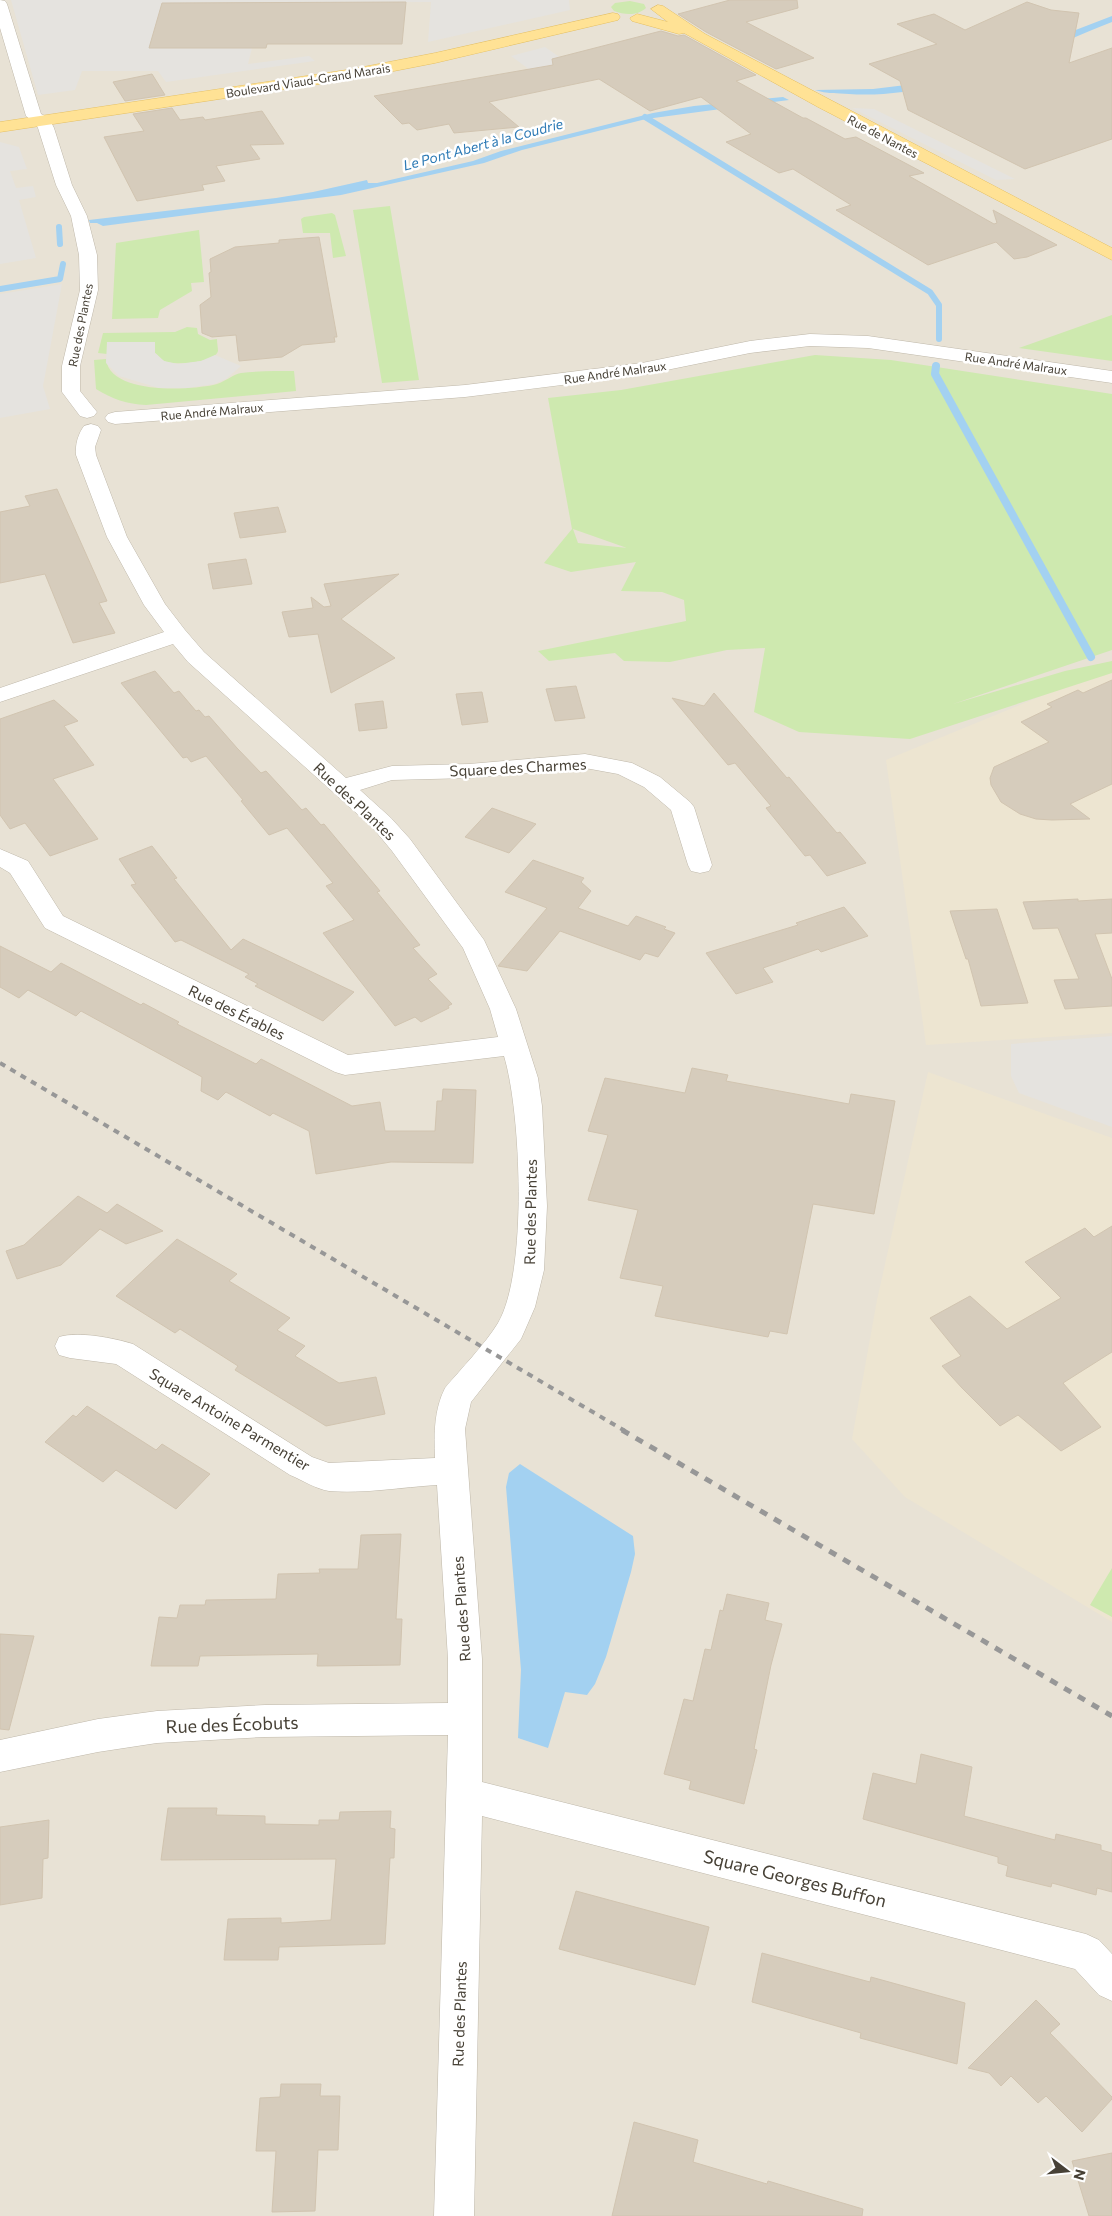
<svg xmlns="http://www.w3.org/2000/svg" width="1112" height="2216" viewBox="0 0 1112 2216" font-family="Commissioner,sans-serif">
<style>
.residential{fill:#e8e2d5}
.education{fill:#ede5d1}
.green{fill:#cee9af;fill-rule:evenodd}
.parking{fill:#e5e3df}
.water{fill:#a3d1f1}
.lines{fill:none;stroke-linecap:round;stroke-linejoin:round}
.stream-far1{stroke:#a3d1f1;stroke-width:6}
.stream{stroke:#a3d1f1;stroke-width:8}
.building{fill:#d6ccbc;stroke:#d1c4b0}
.minor-casing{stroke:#bfb8aa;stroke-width:1}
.major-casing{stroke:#e5c064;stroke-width:1}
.minor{fill:#fff;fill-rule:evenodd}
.major{fill:#ffe295;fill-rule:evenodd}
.rail-far1{stroke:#979797;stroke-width:4;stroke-dasharray:6 6;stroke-linecap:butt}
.rail{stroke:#979797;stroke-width:5;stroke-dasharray:8 8;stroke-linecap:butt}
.labels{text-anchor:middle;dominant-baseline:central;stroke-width:5;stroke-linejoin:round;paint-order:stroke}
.far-street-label{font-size:12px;fill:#474136;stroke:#fff}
.far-water-label{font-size:14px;font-style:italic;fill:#2d7ab5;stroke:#fff}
.street-label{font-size:15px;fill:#474136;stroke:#fff}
.near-street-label{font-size:18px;fill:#474136;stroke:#fff}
</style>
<rect width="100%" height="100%" fill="#f4f0e7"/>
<path class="residential" d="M0,0H1112V2216H0Z"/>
<path class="education" d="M1112,667V1033L926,1045L886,760Z
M928,1072L1112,1138V1622L905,1497L852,1439L877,1300Z"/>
<path class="green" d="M630,1L644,4L646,8C637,16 625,15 614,11L611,7L615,3Z
M390,206L419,380L382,383L353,210Z
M332,213L335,215L346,256L333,258L330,233H303L301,219L304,217Z
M199,230L204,282L191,283L192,291L160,310L158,318L112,319L116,243Z
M1112,315V361L1019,348Z
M187,327L197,328L198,334L210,340L217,339C217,343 218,348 218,351C215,363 173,366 164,361C161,359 158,355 155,353V342L107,343V354L98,353L103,333L175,332Z
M815,355L891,360L1112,394V650L953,704L1065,671L1112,661V673L910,739L799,732L754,712L765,648L727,650L670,662L624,661L615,653L549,661L538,651L686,621L684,600L662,592L621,591L636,562L571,572L544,563L572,529L548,398L621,390ZM573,529L627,548H628L578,543Z
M106,359C110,395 189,390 213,385C224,383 233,374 241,373C258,371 277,371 294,371L296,391L146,405C127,404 112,399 96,389L94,360Z
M1112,1568V1617L1090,1605Z"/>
<path class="parking" d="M11,0H569L570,10L428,42L431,2L162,3L149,48H252L248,64L309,56L315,61L166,82L158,71H82L75,90L38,95Z
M545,47L578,70L538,76L511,56Z
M852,108L874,109L1015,179L996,180Z
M0,142L19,147L27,169L10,171L16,188L33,186L36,197L19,200L36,258L0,264Z
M62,284L43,386L50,409L0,418V294Z
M107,342H155V353L164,361L178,364L201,361L215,355L241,366L226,379L214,384L187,388H159L119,376L106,363Z
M1112,1036V1127L1019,1093L1011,1076V1044Z"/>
<path class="water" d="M1112,16V22C1032,54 936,100 849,94C837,93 827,94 815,90L873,89L906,85L1060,36Z
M783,97L789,100L646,119L522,150L484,163L341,195L103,226L97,223H90L89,220L276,198L313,192L367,180L368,183H377L473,161L501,151L653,113L694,106Z
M520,1464L633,1536L635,1554L631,1572L606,1657L595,1684L587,1695L565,1692L548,1748L518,1738L521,1670L506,1487L509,1473Z"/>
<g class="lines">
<path class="stream-far1" d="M645,117L930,292L939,305V339
M59,227L60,244
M0,289L60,279L63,264"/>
<path class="stream" d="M936,366L935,374L1091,657"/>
</g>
<path class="building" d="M730,0H797L798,8L746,22L814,58L776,69L706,32L678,14Z
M406,2L402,44H267L266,48H149L162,3Z
M1027,2L1051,10L1079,13L1069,63L1112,48V139L1025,169L908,110L900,81L869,64L937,44L897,24L934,14L965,30Z
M661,31L678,36L684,35L756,75L736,81L803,118H806L845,139L856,137L924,173L909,176L994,224L997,223L993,210L1057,245L1027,257L1014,259L996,242L928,265L836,210L851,205L793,169L779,173L726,142L751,134L701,97L650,111L599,79L489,102L519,127L454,133L449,124L417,130L409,123L402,124L374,96L553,65L552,59Z
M152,74L165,95L125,101L113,82Z
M172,108L180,120L203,117L205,120L262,111L284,144L250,145L260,159L216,166L225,181L202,185L204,190L137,201L104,137L144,131L133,114Z
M319,237L337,337H334L335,342L302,345L282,357L239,361L236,335L212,337L202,333L200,305L211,297L209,273L211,272L210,259L235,247L279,243V240Z
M57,489L107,601L99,603L115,633L73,643L45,574L0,583V512L30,506L25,496Z
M278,507L286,532L240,538L234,513Z
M246,559L252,584L213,589L208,564Z
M399,574L341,619L395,658L331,693L318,634L289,637L282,612L313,608L311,597L324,607L331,606L324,584Z
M155,671L174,693L179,691L196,711L199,710L205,717L209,716L237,748L261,773L266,771L302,810L306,808L321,825L324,824L380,891L377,892L420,945L413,948L437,974L428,979L452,1004L448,1006L449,1008L421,1022L415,1017L395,1026L323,933L354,920L326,886L333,883L287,828L269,835L241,801L243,800L206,756L191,762L187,757L183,758L121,683Z
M1112,680V784L1070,804L1090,819L1052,820L1036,819L1020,814L1001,802L991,785L990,778L994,767L1049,742L1021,722L1052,707L1047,704L1078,690L1083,693Z
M576,686L585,718L555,721L546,689Z
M482,692L488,722L462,725L456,694Z
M714,693L787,778L789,777L837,833L840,832L866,863L827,876L810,855L805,856L766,808L771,806L735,763L728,765L672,698L704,706Z
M54,700L78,721L64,726L94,765L53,779L98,839L50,856L25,823L10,829L0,815V719Z
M383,701L387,728L359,731L355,704Z
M492,808L536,824L509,853L465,837Z
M152,846L177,878L174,879L231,950L243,939L354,992L323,1021L255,986L258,984L245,977L249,974L181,940L175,942L131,885L136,884L119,859Z
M533,860L584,878L581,882L591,891L578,908L628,926L636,916L666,927L664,929L675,933L658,957L645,953L640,960L560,931L527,971L498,966L547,908L505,892Z
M1078,899V901L1112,899V933L1095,934L1112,979V1006L1065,1009L1054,980L1079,979L1058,928L1033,929L1023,902Z
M844,907L868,936L821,952L818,949L763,968L773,982L736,994L706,953L798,925L796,923Z
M997,909L1028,1003L981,1006L968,959H966L950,911Z
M0,946L51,972L61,963L141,1005L143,1003L179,1022L177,1024L256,1064L261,1059L352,1106L380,1102L385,1131H435L437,1101H442L443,1089L476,1090L473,1163L391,1162L316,1174L309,1131L273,1113L270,1116L226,1092L218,1100L201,1091L202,1077L81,1011L76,1016L28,990L19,998L0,987Z
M692,1068L728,1075L726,1081L849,1104L851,1094L895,1101L874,1214L813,1204L787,1334L770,1331L768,1337L655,1316L663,1286L620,1278L638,1210L588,1200L608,1135L588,1131L605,1078L685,1093Z
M78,1196L107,1213L117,1204L163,1231L126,1244L100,1229L61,1265L17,1279L6,1251L24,1245Z
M1112,1226V1352L1063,1383L1101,1427L1061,1451L1018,1415L1000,1426L962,1388L942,1366L961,1356L930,1318L970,1296L1007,1329L1061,1298L1025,1262L1085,1228L1094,1237Z
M177,1239L237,1274L229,1281L290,1318L277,1330L305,1346L295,1356L339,1383L376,1377L385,1414L326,1426L235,1370L238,1366L180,1329L175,1333L116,1296Z
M87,1406L156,1450L162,1444L210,1474L176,1509L116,1470L103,1482L45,1442L73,1415L76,1417Z
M401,1534L396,1619H402L400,1665L317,1666L318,1654L200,1656L198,1666H151L159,1617L177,1618L180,1605H205L206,1600L276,1599L278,1574L320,1573L319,1569H358L361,1535Z
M727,1594L769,1603L765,1620L782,1624L771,1665L754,1749L757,1750L744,1804L689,1789L691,1781L664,1774L684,1699L693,1701L705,1649L711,1650L720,1610L723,1611Z
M0,1634L34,1636L9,1730L0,1729Z
M921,1754L972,1767L964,1816L1055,1840L1056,1834L1101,1845V1850L1112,1853V1892L1097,1888L1096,1895L1052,1883L1051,1887L1006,1876L1008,1866L998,1863V1857L863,1819L873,1773L916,1784Z
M168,1808H217L216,1815L265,1816V1824L319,1825V1820H339L340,1812L391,1811L390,1828L395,1829L394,1858H390L385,1944L279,1947L278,1960H224L228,1919L281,1918V1923L331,1920L336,1859L161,1860Z
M49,1820L48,1858L43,1859L42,1898L0,1905V1827Z
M576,1891L709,1927L695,1985L559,1949Z
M762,1953L870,1982L871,1977L965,2003L957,2064L860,2038L861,2033L752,2002Z
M1036,2000L1060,2024L1050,2033L1112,2097V2099L1082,2132L1046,2096L1038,2103L1011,2076L1001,2086L989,2073L968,2068Z
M281,2084H321L320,2096H340L338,2150H318L315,2211L272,2212L276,2151H256L260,2098L280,2097Z
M634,2122L698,2140L693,2162L767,2184L768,2181L863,2209L862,2216H612Z
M1112,2153V2216H1089L1072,2161Z"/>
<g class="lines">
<g class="minor-casing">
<path id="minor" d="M0,0L5,1L7,4L41,114L49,118L54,128L72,185L87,216L97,255L98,290L80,366V391L97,412L94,416L87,418L80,416L62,392V366L80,290L79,255L71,216L56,185L38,128L36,124L26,116L0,28Z
M810,334L868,336L1112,371V383L868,348L810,346L750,353L642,375L465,397L115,424L108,422L105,418L108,414L115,412L465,385L642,363L750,341Z
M91,424L98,426L101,430L95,447L96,455L127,537L165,604L185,630L204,652L346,778L392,766L469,764L585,754L632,763L660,777L690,802L694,807L712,865L709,871L700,873L691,871L688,865L671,810L644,787L618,774L585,768L469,778L392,780L360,790L391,818L410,839L484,940L516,1009L538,1078L542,1106L547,1206L544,1270L535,1307L525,1330L521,1339L471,1402L465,1429L482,1659V1782L1086,1934L1099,1940L1112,1954V2001L1099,1995L1075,1969L482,1816L474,2216H434L448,1735L265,1737L157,1743L98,1752L0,1772V1740L98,1719L157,1711L265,1705L448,1703V1659L437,1485C403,1487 363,1494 329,1491C316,1489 302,1480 290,1475L116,1364L70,1358L59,1355L55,1346L59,1337C78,1331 114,1338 133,1344L312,1457L329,1463L435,1458C434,1433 434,1410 445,1388C461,1369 486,1343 498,1323C528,1272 521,1112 504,1056L345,1075L335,1072L45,928L10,873L0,867V849L28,861L63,916L348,1055L498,1037L490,1009L463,948L392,851L373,828L188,662L173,644L0,702V688L164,632L144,605L107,537L76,455C75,445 78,434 84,426Z"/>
</g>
<g class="major-casing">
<path id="major" d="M658,5L663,6L705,34L1112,248V260L818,107L684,33L679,34L632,21L630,18L637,14L668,22L651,9Z
M613,13L618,14L620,17L618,20L435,63L353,79L0,132V122L353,69L435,53Z"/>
</g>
<use href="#minor" class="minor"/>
<use href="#major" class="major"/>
<path class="rail-far1" d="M0,1063L625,1431"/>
<path class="rail" d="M622,1430L1112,1716"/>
</g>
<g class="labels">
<g class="far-street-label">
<text transform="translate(308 80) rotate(-9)">Boulevard Viaud-Grand Marais</text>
<text transform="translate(883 136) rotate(28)">Rue de Nantes</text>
<text transform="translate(80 325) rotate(-79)">Rue des Plantes</text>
<text transform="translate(1016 363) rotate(8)">Rue André Malraux</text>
<text transform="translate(615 372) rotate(-8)">Rue André Malraux</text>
<text transform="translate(212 411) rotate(-5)">Rue André Malraux</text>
</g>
<g class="far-water-label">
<text transform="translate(483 144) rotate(-15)">Le Pont Abert à la Coudrie</text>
</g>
<g class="street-label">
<text transform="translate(518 767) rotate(-3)">Square des Charmes</text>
<text transform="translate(355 801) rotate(43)">Rue des Plantes</text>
<text transform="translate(237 1012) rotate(26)">Rue des Érables</text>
<text transform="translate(530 1212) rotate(-89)">Rue des Plantes</text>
<text transform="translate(230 1419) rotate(31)">Square Antoine Parmentier</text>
<text transform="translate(461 1609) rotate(-94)">Rue des Plantes</text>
<text transform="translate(459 2014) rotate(-88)">Rue des Plantes</text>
</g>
<g class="near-street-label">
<text transform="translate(232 1724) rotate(-2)">Rue des Écobuts</text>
<text transform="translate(795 1878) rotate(14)">Square Georges Buffon</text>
</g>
</g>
<g transform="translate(1067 2171) rotate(106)" stroke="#ffffff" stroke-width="4" paint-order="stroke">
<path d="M0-4L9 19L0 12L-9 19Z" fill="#474136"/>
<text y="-8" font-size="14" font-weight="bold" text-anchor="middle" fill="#474136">N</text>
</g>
</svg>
